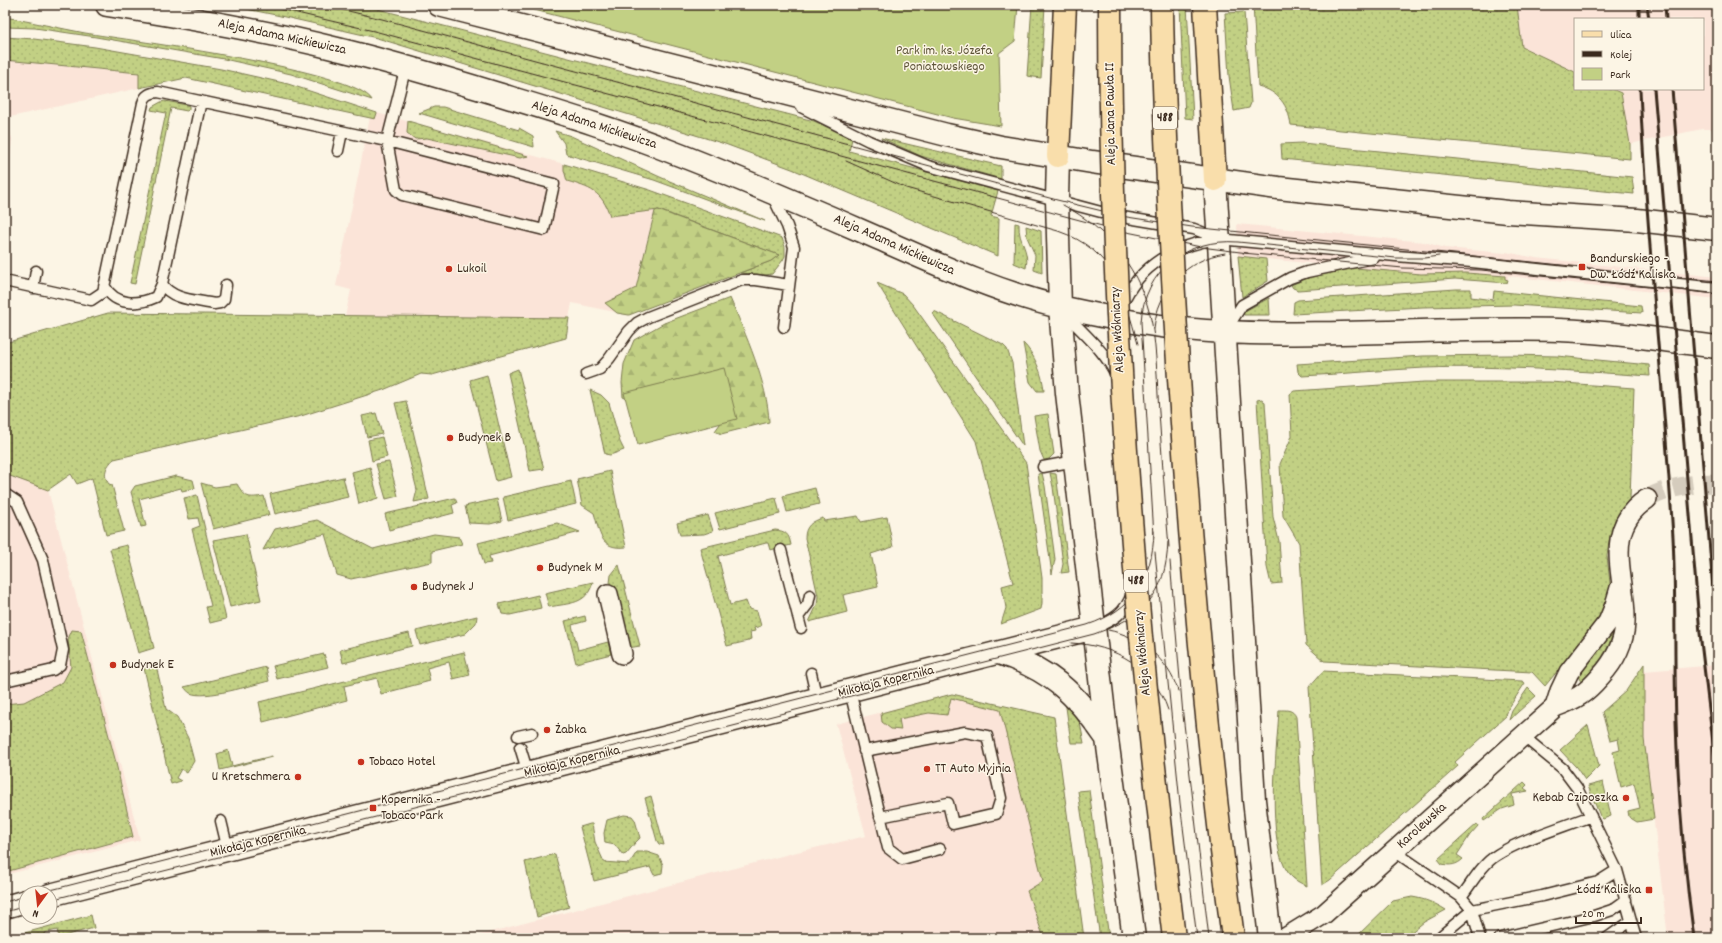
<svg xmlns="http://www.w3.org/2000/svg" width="1722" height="943" viewBox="0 0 1722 943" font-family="Dekko,sans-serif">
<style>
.built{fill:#fbe4d8}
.grass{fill:url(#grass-dots);stroke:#7e7d51}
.forest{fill:url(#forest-firs);stroke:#7e7d51}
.park{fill:#c2d084;stroke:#7e7d51}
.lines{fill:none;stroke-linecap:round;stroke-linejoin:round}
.street-tunnel{stroke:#d5ccbd;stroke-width:19;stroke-dasharray:19 10;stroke-linecap:butt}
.lane-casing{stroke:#3b2a1e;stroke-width:13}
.street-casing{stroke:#3b2a1e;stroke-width:22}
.secondary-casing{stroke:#3b2a1e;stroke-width:25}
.primary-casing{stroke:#3b2a1e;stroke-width:25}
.lane{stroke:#fcf5e5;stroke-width:10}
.street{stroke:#fcf5e5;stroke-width:19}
.secondary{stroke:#fcf5e5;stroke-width:22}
.primary{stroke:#f9deab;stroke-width:22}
.tram{stroke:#3b2a1e;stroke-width:1}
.rail{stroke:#3b2a1e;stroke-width:3}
.primary-bridge-casing{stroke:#3b2a1e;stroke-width:25;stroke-linecap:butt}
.primary-bridge{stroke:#f9deab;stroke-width:22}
.poi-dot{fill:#c8321e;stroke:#fcf5e5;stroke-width:1.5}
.labels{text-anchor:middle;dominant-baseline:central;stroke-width:3;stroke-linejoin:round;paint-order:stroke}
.shield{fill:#fcf5e5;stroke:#75675a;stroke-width:1}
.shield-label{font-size:13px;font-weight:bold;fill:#3b2a1e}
.street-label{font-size:14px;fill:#3b2a1e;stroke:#fcf5e5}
.park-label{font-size:14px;fill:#5d5438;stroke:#fcf5e5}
.poi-label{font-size:14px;fill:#3b2a1e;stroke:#fcf5e5;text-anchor:start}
</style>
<defs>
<pattern id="grass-dots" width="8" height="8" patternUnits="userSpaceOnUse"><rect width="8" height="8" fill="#c2d084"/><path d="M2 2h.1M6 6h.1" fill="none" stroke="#a8b372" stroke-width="1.8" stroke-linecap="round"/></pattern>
<pattern id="forest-firs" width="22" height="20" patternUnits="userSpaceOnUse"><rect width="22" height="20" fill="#c2d084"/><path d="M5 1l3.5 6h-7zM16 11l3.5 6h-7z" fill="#a8b372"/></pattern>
</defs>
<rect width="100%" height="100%" fill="#fcf5e5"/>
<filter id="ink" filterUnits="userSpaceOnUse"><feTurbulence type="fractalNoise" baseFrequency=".025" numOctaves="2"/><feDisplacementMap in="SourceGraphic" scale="8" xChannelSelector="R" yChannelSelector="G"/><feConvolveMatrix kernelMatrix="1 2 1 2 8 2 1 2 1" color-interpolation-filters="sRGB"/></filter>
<g filter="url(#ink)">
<path class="built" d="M1517,5H1717V129H1702L1630,144L1621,93L1612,89H1703V19H1575V72L1522,47Z
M5,60L139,73V88L6,118L12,139L5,197Z
M377,113L564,164L659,193L629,315L572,303L569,318L345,316L351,290L336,286L370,117L375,118Z
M1237,224L1424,242L1445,248L1506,253V252L1536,258L1717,277V299L1508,276V280L1505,279V276L1455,273L1421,274L1384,271L1238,256Z
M5,457L48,490L140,840L5,875Z
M1717,665V938H1668L1644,739V671Z
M952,694L1016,709L1046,736L1073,938H468L793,853L866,836L836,724Z"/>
<path class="grass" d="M226,5H362L814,121L852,139L849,151L998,191L991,216L999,218L998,256L792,169L725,144L377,38L276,15Z
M1032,5H1045L1041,78L1027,76Z
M1180,5H1187L1193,119L1185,118Z
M1253,5H1517L1522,47L1575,72V89H1612L1621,93L1630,144V159L1291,125C1288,105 1279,92 1258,86Z
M1244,12L1251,103L1249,108L1234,111L1229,76L1225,13Z
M5,17C32,22 59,28 85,33C129,40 356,70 372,100L291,74L224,59L96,37L35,28L5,27Z
M5,37L34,39L95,47L221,69L288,84L377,113L375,119L186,78L139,88V73L5,60Z
M165,101L187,105L189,106V109L187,111L171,108L135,284L130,283L166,113L151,110L152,107L161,102Z
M434,107H443L519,130V128L533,136L534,147L419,113Z
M408,121L528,156L520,158L427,138L415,139L407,133Z
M1713,128L1717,129V162H1716Z
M555,131L571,136L660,177L765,221L654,180L566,154L564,143Z
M881,138L1001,166V179L921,156Z
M1302,143L1632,177L1634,194L1282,159L1281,144Z
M564,164L650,190L782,238L785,247V256L783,260L772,274L765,275L740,273L771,261L779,255L659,210L610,216C602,191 590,188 567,181L564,170Z
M1015,223L1019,224C1018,243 1030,249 1026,268L1014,263Z
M1026,226L1041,231L1042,273L1034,270L1035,255L1027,237Z
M1238,256L1266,259L1268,281L1242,297Z
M1356,268L1421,274L1466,273L1505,276V279L1508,280L1507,283L1455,279L1298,290L1293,288L1291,285L1307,278Z
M877,283L903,294L913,305L1026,463L1042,578V603L1041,609L1001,624L1006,608L1002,586L1013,583L976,441Z
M1456,289H1471V297L1493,300L1494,291L1641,306L1642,313L1514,305L1423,307L1293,314L1294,302L1298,300Z
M1269,298L1270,315H1244L1243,312Z
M934,311L1003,345L1007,349L1012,363L1023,446L933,314Z
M108,313L569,318L566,338L432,375L421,374L383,390L301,416L114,459C106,466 102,475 109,484L112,485L124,531L106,535L92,478L77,484L71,474L48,490L10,476H5V343Z
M1023,343C1034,353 1043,375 1044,391H1037L1030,382Z
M1508,355L1557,356L1649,365L1650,376C1575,371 1499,365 1424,368C1384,370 1343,374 1302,376L1298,372L1297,364L1423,356Z
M518,369L544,469L530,471L508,373Z
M487,375L511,477L496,481L470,380Z
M1424,382H1550L1634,388L1630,498L1615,520L1609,541L1607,556L1611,592L1602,617L1545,686L1532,672L1324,661L1306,645L1299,543L1283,516L1280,464L1292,436L1290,394L1294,391Z
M590,390L601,395L609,403L620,442L624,450L610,455L605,454Z
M1262,399L1265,403L1273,517L1279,541L1282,583L1271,584L1267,567L1257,400Z
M406,401L429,499L414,502L417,490L395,403Z
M376,413L382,434L367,437L362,416Z
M1048,414L1054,454L1049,459L1044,460L1040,451L1034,416Z
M382,437L387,457L372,461L368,440Z
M389,462L398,496L386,499L376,464Z
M370,467L378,498L359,504L352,472Z
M610,471L626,547C600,550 600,533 594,513L582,505L577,479Z
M1042,473L1045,486L1055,559L1052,574L1038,474Z
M1050,473L1056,474L1069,572L1061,573L1063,564L1053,487Z
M176,476L193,480L195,488L182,491L181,488L139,499L146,526L141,527L131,492L135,486Z
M343,477L348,497L275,514L270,494Z
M571,481L576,504L508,520L503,497Z
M201,483L215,487L237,484C246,499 248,498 264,496L269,515L213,529Z
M815,488L819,504L787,512L783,496Z
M197,495L226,619L210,623L206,607L211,606L192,529L200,526L198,518L189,519L184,498Z
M455,498L457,503L452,505L454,513L389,530L385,514Z
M776,498L780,514L720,529L715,513Z
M497,499L502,521L490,524L469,523L465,506Z
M708,515L713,531L704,534L680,535L677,523Z
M858,516L861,522L887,517L893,547L871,554L878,587L843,595L847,612L809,622L817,605L818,596L805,538C805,526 812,521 823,518L824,521Z
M317,520L373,549L434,534L459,537L462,544L432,551V562L351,579L337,575L325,534L263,550L275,529Z
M557,523L580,532L489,556L491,563L484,564L478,543Z
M775,530C786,531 789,534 791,545L770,550L768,543H766L718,556L730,605L746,601L749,609L757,611L761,626L754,628L755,631L750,632L751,639L748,640V641L727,646L700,548Z
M246,534L261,600L230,607L213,540Z
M127,545L154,648L138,653L110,549Z
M619,565L640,646L628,648L610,583L611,575Z
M593,582C587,605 569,603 549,607L545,593Z
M538,595L541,608L510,615L502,614L499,604Z
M477,616L476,623L465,634L420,645L416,631Z
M585,616L586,621L572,625L578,650L608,642L611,654L576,663L565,621Z
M1614,627C1610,651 1597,665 1581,682L1578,676L1580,672Z
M72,630L81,631L115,759L133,837L5,872V704L24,702L63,682L71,667L68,639Z
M409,633L412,646L343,663L340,650Z
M464,652L470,675L453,679L449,662L427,668L430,681L381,694L377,678L344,686L347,700L263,722L259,702Z
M324,654L328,667L277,679L273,666Z
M1644,664V739L1654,819L1637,822L1629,817L1628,811L1640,808L1634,783L1621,787L1613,752L1620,750L1618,739L1610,741L1602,712L1626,691Z
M156,665L166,709L177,717L188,738L194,761L187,773L181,769L176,778L181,781L171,784L144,668Z
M266,667L269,681C252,685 205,700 190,693C188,692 186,689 184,687Z
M1323,671L1522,681L1525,683L1508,709L1506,716L1455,762L1458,766L1330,880L1322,885L1309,687Z
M1528,688L1536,696L1509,720L1512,711Z
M952,694L1054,717L1084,938H1044L1027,891L1043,881L1000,710L951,698L947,715L929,713L899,719L901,730L891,729L882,722L881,713Z
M1065,700L1080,723L1084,743H1071Z
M1279,710C1286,710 1293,709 1296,717L1307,886C1300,883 1294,880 1289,874C1265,842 1277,750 1279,710Z
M1588,725L1599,766L1585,780L1576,767L1560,750Z
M228,750L232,766L272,756V757L220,770L217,754Z
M1524,782L1527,785L1524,788L1528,791L1512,794L1514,805L1502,809L1484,821L1483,819Z
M1603,782L1611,816L1603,819L1600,816L1588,786Z
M1089,790L1109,938H1100L1078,791Z
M651,796L664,845L659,844L657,841L645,798Z
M624,815L632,816L635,820L640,838L635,843L626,854L623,855L615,845L605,843L604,833L607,820Z
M590,824H592L595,842L604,862L629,864L637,852H647L659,856L663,865L662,873L654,875L650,867L594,881L580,827Z
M1477,824L1478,826L1470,835L1457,855L1463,859C1457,865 1450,866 1442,864L1438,859Z
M555,854L569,907L537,917L525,862Z
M1412,897C1425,899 1435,903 1446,910L1424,922L1404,938H1355L1393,901Z
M91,915L94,928L59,937L57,930L44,933L45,938H6Z"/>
<path class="forest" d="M658,210L779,255L771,261L629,315L617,313L605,303L636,288L655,211Z
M730,298C745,333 768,384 769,422L721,434L715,431L725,417L638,404L623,397L622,383L624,364L634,340L664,323Z"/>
<path class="park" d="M515,5H1018L1015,41L999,53L1001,126L953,118Z
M724,368L737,419L638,445L624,393Z"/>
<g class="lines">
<path class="street-tunnel" d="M1647,499C1667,487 1694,483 1717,483"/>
<g class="lane-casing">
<path id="lane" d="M201,101L162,284C172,300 196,300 214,304L220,303L224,299L226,285
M801,107L869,141L928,166L1116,216L1194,229L1217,238
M338,151L342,132
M772,195L787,226L794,247L784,327
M9,282L91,300L103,292L143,103C145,95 150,93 158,92L387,141L554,184L544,230L402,195L396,190L387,141L406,66
M105,287C116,306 138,305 156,297L162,284
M33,288L36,271
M1122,305C1139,265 1177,244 1219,239L1396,256L1472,262L1717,288
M1064,312C1082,333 1104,349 1116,375
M1228,327L1242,305L1290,278L1307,272L1374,258
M586,374L600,369L609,359L629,331L637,323L648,317L742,280H756L789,285
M1043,467L1075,461
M5,494L17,502L43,560L63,650L60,665L53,670L5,681
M781,550L801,628
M798,617L808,604L810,595
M1094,628C1112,621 1126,613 1132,593
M811,673L816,695L819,699
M850,691L888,848L902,859L940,849
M518,736L532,733
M1523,736L1562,768L1577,788L1617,870L1636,938
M520,747L528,773
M864,751L965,732L987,736L1001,798L996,814L953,824L948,803L880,817
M221,821L228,850
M1394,851L1461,897L1472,910L1480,938
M1461,897C1472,883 1482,864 1497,855C1522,839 1563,827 1591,816
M1442,935L1472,910L1542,896L1598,882L1617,870
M1500,938L1594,916L1612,910L1626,900
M1607,938L1631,921"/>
</g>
<g class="street-casing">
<path id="street" d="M608,594L622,654
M1555,707L1560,691L1569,672L1608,622L1615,605L1620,588
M1285,938L1324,914L1555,707C1577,699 1585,694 1600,677C1614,662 1624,644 1625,623C1627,579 1600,530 1647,499"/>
</g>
<g class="secondary-casing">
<path id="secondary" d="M107,5C185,17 261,30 337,49C391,62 445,78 498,94C557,112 615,129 672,152C743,179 811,209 880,239C939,265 997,292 1060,307C1114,319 1170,330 1225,332C1336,337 1448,327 1559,330C1612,332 1665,340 1717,347
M439,5L947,135L1001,147L1092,162L1278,188L1508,212L1637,220L1717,229
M1058,156L1057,200L1060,307L1067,393L1107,739L1134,938
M1215,180L1254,800L1270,938
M999,653C1050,669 1076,694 1105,736
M50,895L1094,628
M5,907L26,901"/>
</g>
<g class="primary-casing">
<path id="primary" d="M1205,5L1215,180
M1058,156L1065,5"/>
</g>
<use href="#lane" class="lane"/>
<use href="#street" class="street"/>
<use href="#secondary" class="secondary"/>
<use href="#primary" class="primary"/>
<path class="tram" d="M263,5L378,32L1117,230L1201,247L1248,253
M323,5L382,19L1057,200L1127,217L1192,227L1717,281
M846,161L906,188L1058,231C1114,250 1123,292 1138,344
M1063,205C1109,229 1142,272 1152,324C1157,353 1157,383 1159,412C1162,457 1165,502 1169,547
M1243,253L1403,268L1481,270L1717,294
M1154,329C1157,290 1187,259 1225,253
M1154,536L1141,322C1144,270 1187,238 1238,242L1396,258H1424L1439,256
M1155,552L1180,803L1197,938
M1170,561L1183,715L1209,938
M1108,630C1140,636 1169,660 1178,691
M1071,643C1115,645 1154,667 1168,710
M39,893L1087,625C1133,610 1153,578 1154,531
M50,900L1094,634C1143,617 1166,596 1168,542
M5,902L26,896
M5,912L26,906"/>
<path class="rail" d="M1639,5V19
M1647,5L1649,19
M1665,5L1666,19
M1640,89C1646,239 1664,387 1673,537C1676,598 1674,660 1676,721C1678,793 1684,866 1694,938
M1654,89L1700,633L1717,776
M1672,89L1717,637"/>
<g class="primary-bridge-casing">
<path id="primary-bridge" d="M1110,5C1110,317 1135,629 1174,938
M1162,5C1163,96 1168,187 1173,278C1185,498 1204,719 1233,938"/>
</g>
<use href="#primary-bridge" class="primary-bridge"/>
</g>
</g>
<g class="poi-dot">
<rect x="1578" y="263" width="8" height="8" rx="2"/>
<circle cx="449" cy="269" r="4"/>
<circle cx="450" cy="438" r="4"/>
<circle cx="540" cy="568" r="4"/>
<circle cx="414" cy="587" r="4"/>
<circle cx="113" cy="665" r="4"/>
<circle cx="547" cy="730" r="4"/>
<circle cx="361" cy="762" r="4"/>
<circle cx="927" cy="769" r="4"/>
<circle cx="298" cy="777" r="4"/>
<circle cx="1626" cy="798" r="4"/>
<rect x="369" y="804" width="8" height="8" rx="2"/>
<rect x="1645" y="886" width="8" height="8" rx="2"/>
</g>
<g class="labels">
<g class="shield">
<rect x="1153" y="107" width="24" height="22" rx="3"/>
<rect x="1124" y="570" width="24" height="22" rx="3"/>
</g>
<g class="shield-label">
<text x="1165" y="118">488</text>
<text x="1136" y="581">488</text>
</g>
<g class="street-label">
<text transform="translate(282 37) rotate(12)">Aleja Adama Mickiewicza</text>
<text transform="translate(1111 114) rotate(-91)">Aleja Jana Pawła II</text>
<text transform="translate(594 125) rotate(18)">Aleja Adama Mickiewicza</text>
<text transform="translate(894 245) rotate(24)">Aleja Adama Mickiewicza</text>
<text transform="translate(1118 330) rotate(-93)">Aleja Włókniarzy</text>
<text transform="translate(1143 653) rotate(-95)">Aleja Włókniarzy</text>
<text transform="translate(886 682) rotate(-14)">Mikołaja Kopernika</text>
<text transform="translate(572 762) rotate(-14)">Mikołaja Kopernika</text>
<text transform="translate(1422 826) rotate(-42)">Karolewska</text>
<text transform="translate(258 842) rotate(-14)">Mikołaja Kopernika</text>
</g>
<g class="park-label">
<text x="944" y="51">Park im. ks. Józefa<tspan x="944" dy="16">Poniatowskiego</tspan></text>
</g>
<g class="poi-label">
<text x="1590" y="259">Bandurskiego -<tspan x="1590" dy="16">Dw. Łódź Kaliska</tspan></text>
<text x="457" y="269">Lukoil</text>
<text x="458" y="438">Budynek B</text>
<text x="548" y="568">Budynek M</text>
<text x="422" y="587">Budynek J</text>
<text x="121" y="665">Budynek E</text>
<text x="555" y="730">Żabka</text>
<text x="369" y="762">Tobaco Hotel</text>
<text x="935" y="769">TT Auto Myjnia</text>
<text x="290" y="777" text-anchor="end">U Kretschmera</text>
<text x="1618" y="798" text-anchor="end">Kebab Cziposzka</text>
<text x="381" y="800">Kopernika -<tspan x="381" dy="16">Tobaco Park</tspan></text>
<text x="1641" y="890" text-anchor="end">Łódź Kaliska</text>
</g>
</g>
<rect width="1722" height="943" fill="none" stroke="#fcf5e5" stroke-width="20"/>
<rect x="10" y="10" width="1702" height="923" fill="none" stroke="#3b2a1e" stroke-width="1.5" filter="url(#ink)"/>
<rect x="1574" y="18" width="130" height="72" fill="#fcf5e5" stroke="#afa495"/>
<rect x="1582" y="31" width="20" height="6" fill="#f9deab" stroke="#afa495"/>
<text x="1610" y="38" font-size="12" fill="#3b2a1e">Ulica</text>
<rect x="1582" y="51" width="20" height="6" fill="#3b2a1e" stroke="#afa495"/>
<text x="1610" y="58" font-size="12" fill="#3b2a1e">Kolej</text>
<rect x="1582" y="68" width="20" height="12" fill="#c2d084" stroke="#afa495"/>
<text x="1610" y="78" font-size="12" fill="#3b2a1e">Park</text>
<g transform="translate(38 905) rotate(195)"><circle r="19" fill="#fcf5e5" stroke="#afa495"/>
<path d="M0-3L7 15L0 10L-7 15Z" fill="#c8321e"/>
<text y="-6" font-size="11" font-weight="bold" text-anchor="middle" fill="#3b2a1e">N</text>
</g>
<path d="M1576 917v6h65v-6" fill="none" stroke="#3b2a1e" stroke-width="2"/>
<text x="1582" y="917" font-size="12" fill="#3b2a1e" stroke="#fcf5e5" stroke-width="3" paint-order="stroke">20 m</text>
</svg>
